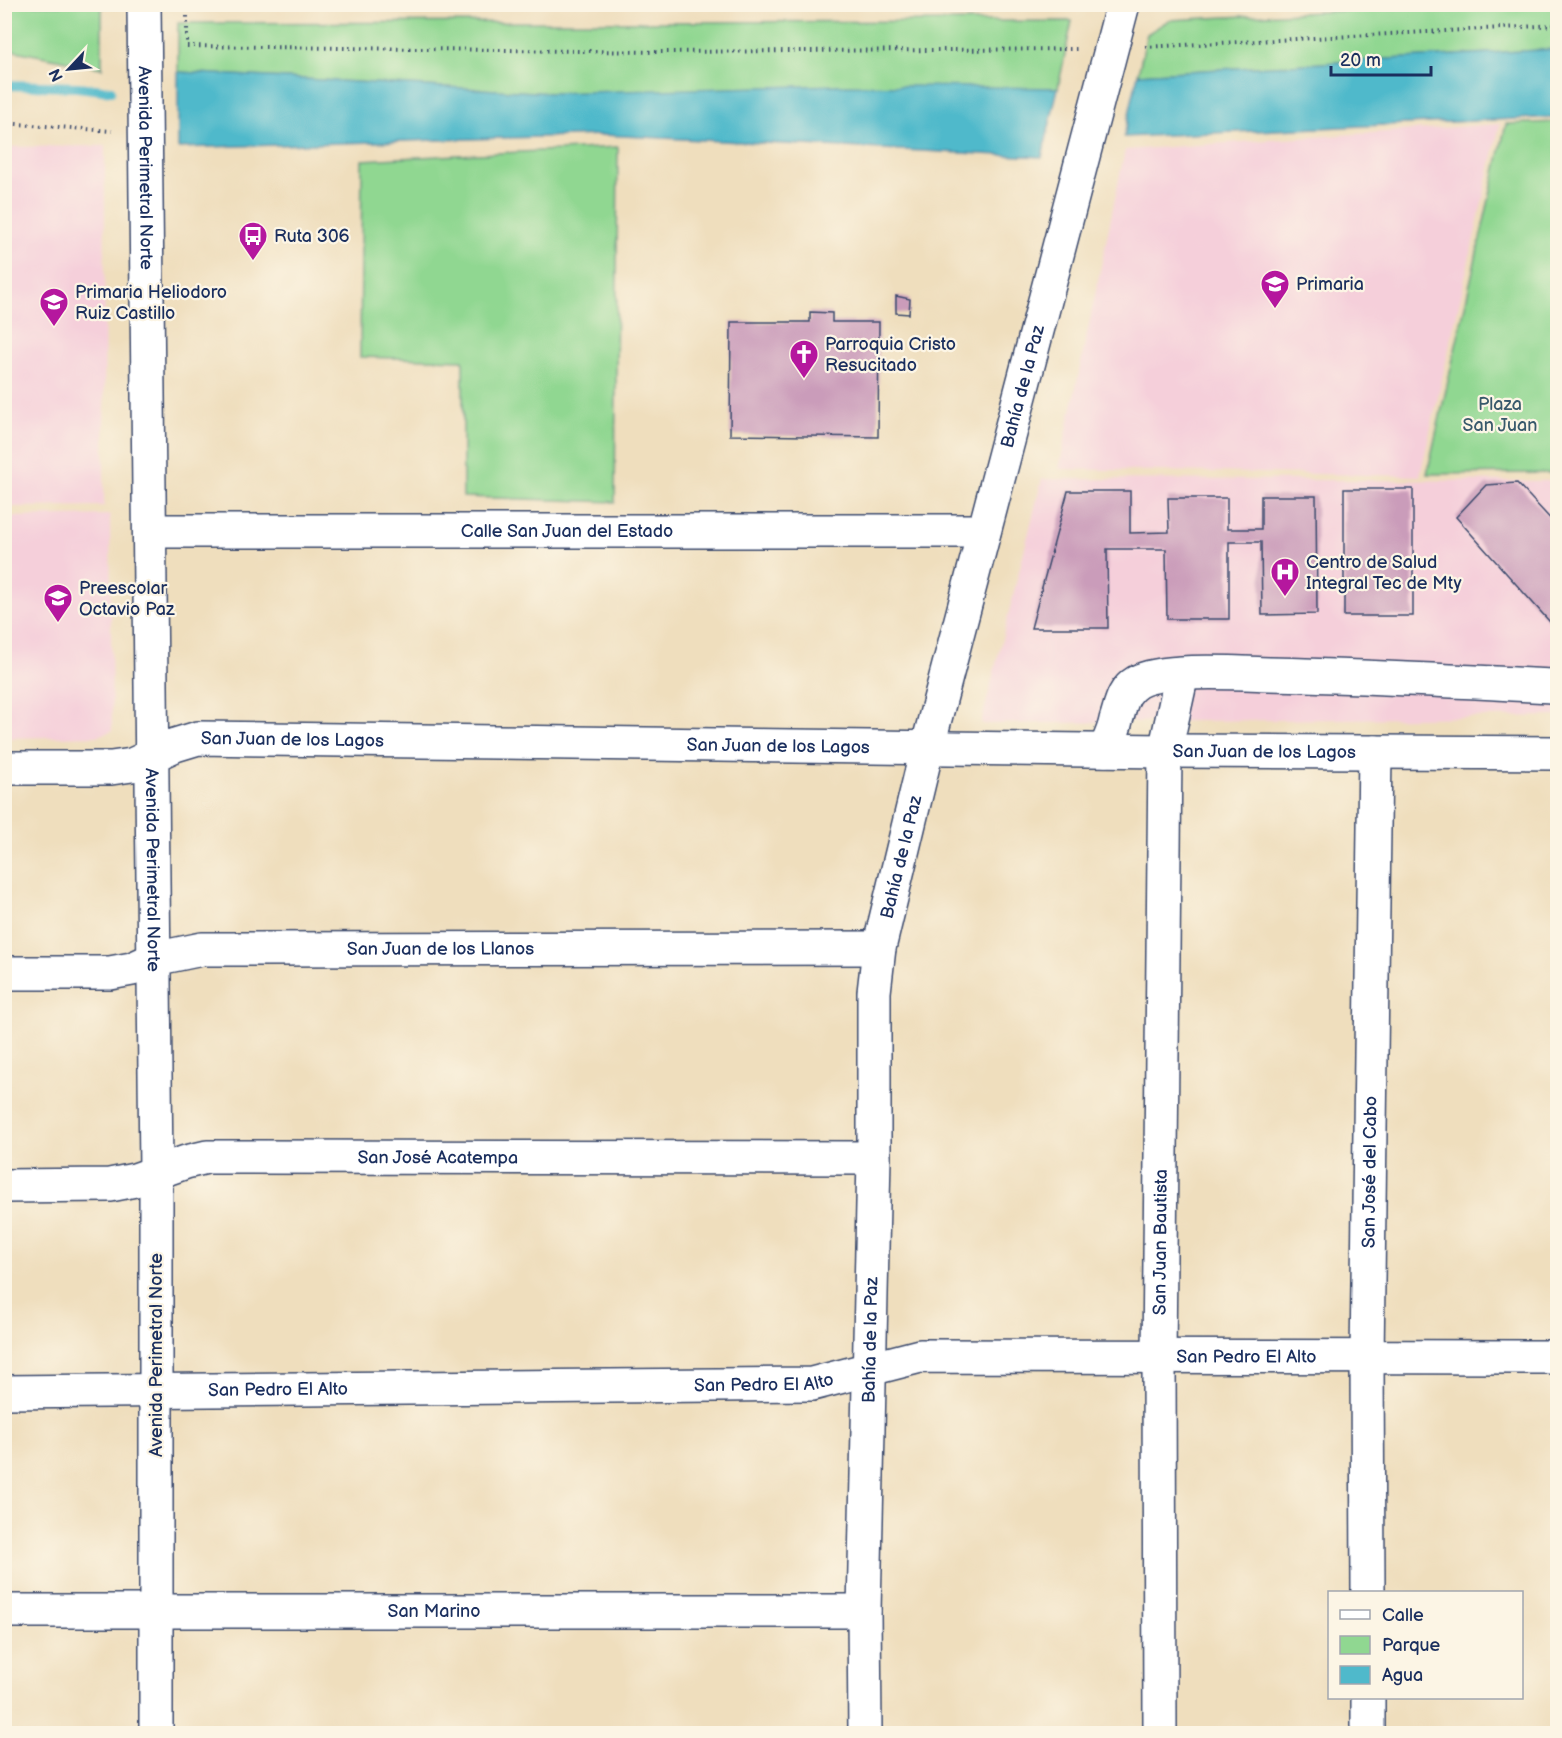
<svg xmlns="http://www.w3.org/2000/svg" width="1562" height="1738" viewBox="0 0 1562 1738" font-family="'Balsamiq Sans',sans-serif">
<style>
.built{fill:#f5cfda}
.green{fill:#90d791;stroke:#568378;stroke-width:1.5}
.water{fill:#4fb9cb;stroke:#357494;stroke-width:1.5}
.lines{fill:none;stroke-linecap:round;stroke-linejoin:round}
.stream{stroke:#4fb9cb;stroke-width:10}
.building{fill:#ca9cba}
.minor-casing{stroke:#3b496c;stroke-width:36}
.path{stroke:#3b496c;stroke-width:4;stroke-dasharray:1.5 4.5;stroke-linecap:butt}
.minor{stroke:#fff;stroke-width:33}
.labels{text-anchor:middle;dominant-baseline:central;stroke-width:4.5;stroke-linejoin:round;paint-order:stroke}
.street-label{font-size:18px;fill:#1b2f5e;stroke:#fcf5e5}
.poi-label{font-size:18px;fill:#1b2f5e;stroke:#fcf5e5;text-anchor:start}
.park-label{font-size:18px;fill:#38596b;stroke:#fcf5e5}
</style>
<rect width="100%" height="100%" fill="#fcf5e5"/>
<filter id="ink" filterUnits="userSpaceOnUse"><feTurbulence type="fractalNoise" baseFrequency=".0167" numOctaves="2"/><feDisplacementMap in="SourceGraphic" scale="12" xChannelSelector="R" yChannelSelector="G"/><feConvolveMatrix kernelMatrix="1 2 1 2 8 2 1 2 1" color-interpolation-filters="sRGB"/></filter>
<filter id="wash" filterUnits="userSpaceOnUse"><feTurbulence type="fractalNoise" baseFrequency=".008" numOctaves="4" result="noise"/><feDisplacementMap in="SourceGraphic" scale="24" xChannelSelector="R" yChannelSelector="G"/><feGaussianBlur stdDeviation="1.35" result="paint"/><feColorMatrix in="noise" values="0 0 0 0 0 0 0 0 0 0 0 0 0 0 0 0 0 1.4 0 .05"/><feComposite in="paint" operator="in"/></filter>
<g filter="url(#wash)">
<rect width="100%" height="100%" fill="#efdebd"/>
<path class="built" d="M1500,124L1420,476L1059,469L1125,150Z
M105,146L104,506L5,507V147Z
M1042,479L1557,481V716L981,724Z
M110,515L112,731L97,736L5,738V517Z"/>
<path class="green" d="M4,5H102V68L5,49Z
M1453,5H1557V49L1138,74L1147,34L1169,20Z
M1072,21L1058,88L551,93L178,72V23Z
M1557,122V473L1427,474L1506,124Z
M618,147L615,502L463,497V360L360,357L362,160Z"/>
<path class="water" d="M1557,49V117L1124,137L1138,74Z
M178,72L551,93L839,85L1058,88L1042,157L603,135L178,148Z"/>
<g class="lines">
<path class="stream" d="M4,85L77,87L111,91"/>
</g>
<g id="blocks">
<path class="building" d="M896,296L910,299L909,314L896,313Z
M810,312L832,313V322H879L878,437L730,435L731,322H810Z
M1517,483L1558,527V631L1456,517L1486,485Z
M1344,489H1413V616H1344Z
M1068,491H1130V533L1169,532L1168,498H1227V529H1261V496H1316L1317,614L1262,615L1261,542H1229V619H1167L1166,549H1107L1108,628H1031Z"/>
</g>
</g>
<g filter="url(#ink)">
<use href="#blocks" fill-opacity="0" stroke="#3b496c" stroke-width="1.5"/>
<g class="lines">
<g class="minor-casing">
<g id="minor">
<path id="s1" d="M144,4L156,1172V1734"/>
<path id="s2" d="M150,531H984"/>
<path d="M1105,750C1109,741 1114,731 1116,720C1121,705 1122,691 1137,682C1161,668 1239,673 1269,674C1363,676 1457,681 1552,686L1558,688"/>
<path id="s3" d="M4,768H111L132,765L175,745L198,738L1165,751L1558,753"/>
<path id="s4" d="M4,973H110L132,969L154,959L202,949L879,948"/>
<path id="s5" d="M4,1186L110,1185L135,1180L186,1162L207,1157L874,1158"/>
<path id="s6" d="M4,1392L812,1384L920,1356L1558,1357"/>
<path id="s7" d="M1368,1592L1367,1357L1375,752"/>
<path id="s8" d="M4,1611H864"/>
<path d="M1368,1698V1734"/>
<path id="s9" d="M865,1734L864,1611L874,1158V992L879,948L927,749L1123,4"/>
<path id="s10" d="M1160,1734L1159,1357L1165,751L1182,674"/>
</g>
</g>
<path class="path" d="M187,4V46L660,52L1077,49
M1145,47L1558,25
M4,123L112,131"/>
<use href="#minor" class="minor"/>
</g>
</g>
<defs>
<g id="bus-pin" transform="scale(1.5)"><path d="M0 17L-7.5 6A9.5 9.5 0 1 1 7.5 6Z" fill="#b5179e" stroke="#fcf5e5"/><path d="M-5-6H5V4H4V6H2V4H-2V6H-4V4H-5ZM-3.5-4V0h7V-4ZM-3.5 1.2v1.5H-2V1.2ZM2 1.2v1.5H3.5V1.2Z" fill="#fff"/></g>
<g id="school-pin" transform="scale(1.5)"><path d="M0 17L-7.5 6A9.5 9.5 0 1 1 7.5 6Z" fill="#b5179e" stroke="#fcf5e5"/><path d="M0-5L7-2L0 1L-7-2ZM-4 1L0 2.5L4 1V4Q0 6-4 4Z" fill="#fff"/></g>
<g id="church-pin" transform="scale(1.5)"><path d="M0 17L-7.5 6A9.5 9.5 0 1 1 7.5 6Z" fill="#b5179e" stroke="#fcf5e5"/><path d="M-1.2-6h2.4v3.5h3.3v2.4h-3.3V6h-2.4V-.1h-3.3v-2.4h3.3Z" fill="#fff"/></g>
<g id="hospital-pin" transform="scale(1.5)"><path d="M0 17L-7.5 6A9.5 9.5 0 1 1 7.5 6Z" fill="#b5179e" stroke="#fcf5e5"/><path d="M-5-5h3v3.5h4V-5h3V5h-3V1.5h-4V5h-3Z" fill="#fff"/></g>
</defs>
<g fill-rule="evenodd">
<use href="#bus-pin" x="253" y="236"/>
<use href="#school-pin" x="1275" y="284"/>
<use href="#school-pin" x="54" y="302"/>
<use href="#church-pin" x="804" y="354"/>
<use href="#hospital-pin" x="1285" y="572"/>
<use href="#school-pin" x="58" y="598"/>
</g>
<g class="labels">
<g class="street-label">
<text stroke="none"><textPath href="#s1" startOffset="164">Avenida Perimetral Norte</textPath></text>
<text stroke="none"><textPath href="#s9" startOffset="1366">Bahía de la Paz</textPath></text>
<text stroke="none"><textPath href="#s2" startOffset="417">Calle San Juan del Estado</textPath></text>
<text stroke="none"><textPath href="#s3" startOffset="294">San Juan de los Lagos</textPath></text>
<text stroke="none"><textPath href="#s3" startOffset="780">San Juan de los Lagos</textPath></text>
<text stroke="none"><textPath href="#s3" startOffset="1266">San Juan de los Lagos</textPath></text>
<text stroke="none"><textPath href="#s9" startOffset="880">Bahía de la Paz</textPath></text>
<text stroke="none"><textPath href="#s1" startOffset="866">Avenida Perimetral Norte</textPath></text>
<text stroke="none"><textPath href="#s4" startOffset="440">San Juan de los Llanos</textPath></text>
<text stroke="none"><textPath href="#s5" startOffset="438">San José Acatempa</textPath></text>
<text stroke="none"><textPath href="#s7" startOffset="420">San José del Cabo</textPath></text>
<text stroke="none"><textPath href="#s10" startOffset="492">San Juan Bautista</textPath></text>
<text stroke="none"><textPath href="#s9" startOffset="394">Bahía de la Paz</textPath></text>
<text transform="translate(156 1355) rotate(-90)">Avenida Perimetral Norte</text>
<text stroke="none"><textPath href="#s6" startOffset="1246">San Pedro El Alto</textPath></text>
<text stroke="none"><textPath href="#s6" startOffset="760">San Pedro El Alto</textPath></text>
<text stroke="none"><textPath href="#s6" startOffset="274">San Pedro El Alto</textPath></text>
<text stroke="none"><textPath href="#s8" startOffset="430">San Marino</textPath></text>
</g>
<g class="poi-label">
<text x="274" y="236">Ruta 306</text>
<text x="1296" y="284">Primaria</text>
<text x="75" y="292">Primaria Heliodoro<tspan x="75" dy="21">Ruiz Castillo</tspan></text>
<text x="825" y="344">Parroquia Cristo<tspan x="825" dy="21">Resucitado</tspan></text>
<text x="1306" y="562">Centro de Salud<tspan x="1306" dy="21">Integral Tec de Mty</tspan></text>
<text x="79" y="588">Preescolar<tspan x="79" dy="21">Octavio Paz</tspan></text>
</g>
<g class="park-label">
<text x="1500" y="404">Plaza<tspan x="1500" dy="21">San Juan</tspan></text>
</g>
</g>
<rect width="1562" height="1738" fill="none" stroke="#fcf5e5" stroke-width="24"/>
<rect x="1328" y="1591" width="195" height="108" fill="#fcf5e5" stroke="#a2a6af" stroke-width="1.5"/>
<rect x="1340" y="1610" width="30" height="9" fill="#ffffff" stroke="#a2a6af" stroke-width="1.5"/>
<text x="1382" y="1621" font-size="18" fill="#1b2f5e">Calle</text>
<rect x="1340" y="1636" width="30" height="18" fill="#90d791" stroke="#a2a6af" stroke-width="1.5"/>
<text x="1382" y="1651" font-size="18" fill="#1b2f5e">Parque</text>
<rect x="1340" y="1666" width="30" height="18" fill="#4fb9cb" stroke="#a2a6af" stroke-width="1.5"/>
<text x="1382" y="1681" font-size="18" fill="#1b2f5e">Agua</text>
<g transform="translate(69 69) rotate(244)" stroke="#fcf5e5" stroke-width="4.5" paint-order="stroke">
<path d="M0-4.5L10 22L0 15L-10 22Z" fill="#1b2f5e"/>
<text y="-9" font-size="16" font-weight="bold" text-anchor="middle" fill="#1b2f5e">N</text>
</g>
<path d="M1331 66v9h100v-9" fill="none" stroke="#1b2f5e" stroke-width="3"/>
<text x="1340" y="66" font-size="18" fill="#1b2f5e" stroke="#fcf5e5" stroke-width="4.5" paint-order="stroke">20 m</text>
</svg>
